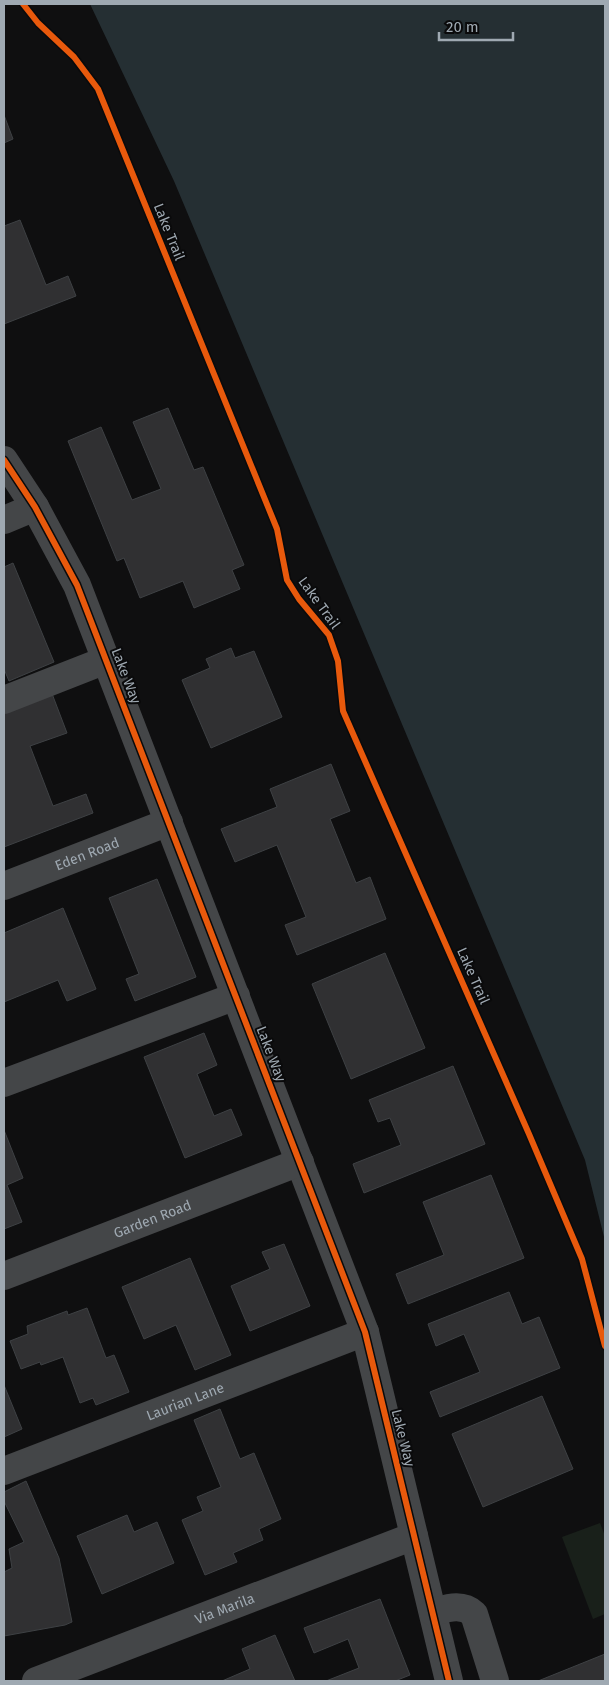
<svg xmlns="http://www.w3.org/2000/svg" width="609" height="1685" viewBox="0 0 609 1685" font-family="'Fira Sans',sans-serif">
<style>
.green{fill:#19201a}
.water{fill:#252f33}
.building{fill:#303032;stroke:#3e4144}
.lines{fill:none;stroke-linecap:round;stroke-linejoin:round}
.minor{stroke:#444648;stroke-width:28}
.cycleway-casing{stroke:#0a0a0b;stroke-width:9}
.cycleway{stroke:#e8590c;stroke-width:6}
.labels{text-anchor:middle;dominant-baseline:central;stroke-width:4;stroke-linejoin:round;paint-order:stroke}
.street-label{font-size:14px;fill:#9fa9b2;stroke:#0a0a0b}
</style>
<rect width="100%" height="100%" fill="#0f0f10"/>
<path class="green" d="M600,1523L605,1536V1614L593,1619L562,1537Z"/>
<path class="water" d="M90,4H605V1241L585,1160L174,181Z"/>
<path class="building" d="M4,115L13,139L4,143Z
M20,220L46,285L68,276L76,296L4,324V226Z
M168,408L194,470L203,467L244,565L232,570L240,589L194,608L183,581L140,598L124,558L117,561L68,441L101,427L132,500L161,489L133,422Z
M13,563L54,662L9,681L4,669V567Z
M231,648L235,658L254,651L282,717L211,748L182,680L210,668L206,659Z
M51,691L67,733L30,746L53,806L86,794L93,813L4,847V709Z
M331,764L350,811L330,819L356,883L370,877L386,919L297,955L285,925L306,917L277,845L235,862L221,829L277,807L270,789Z
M157,879L196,977L135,1001L126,979L139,974L109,898Z
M63,908L96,989L67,1001L58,980L4,1002V933Z
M385,953L425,1048L351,1079L312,984Z
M204,1033L217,1065L197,1074L214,1116L231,1109L242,1135L185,1158L144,1057Z
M453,1066L485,1144L364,1193L353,1164L401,1145L390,1118L378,1122L369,1100Z
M4,1130L23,1178L7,1185L22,1222L4,1229Z
M491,1175L524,1258L408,1304L396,1274L444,1255L423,1202Z
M284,1244L310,1306L250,1331L231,1286L270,1269L262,1252Z
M190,1258L231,1355L195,1370L176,1325L144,1339L122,1287Z
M509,1292L522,1324L539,1317L560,1368L440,1417L430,1392L480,1372L464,1334L436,1346L428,1324Z
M87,1308L106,1358L114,1355L129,1392L96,1405L93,1398L80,1403L63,1357L41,1365L40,1362L21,1369L10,1341L28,1334L27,1326L67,1311L68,1315Z
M4,1385L22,1429L4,1437Z
M542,1396L573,1469L483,1507L452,1434Z
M220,1409L240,1459L254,1453L281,1519L259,1529L263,1540L233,1553L237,1562L205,1575L182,1520L203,1511L197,1497L221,1487L194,1420Z
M26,1481L59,1558L72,1622L65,1625L4,1636V1572L12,1568L9,1549L24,1542L4,1501V1492Z
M127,1515L134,1532L157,1522L174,1563L102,1594L77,1536Z
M380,1599L410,1675L395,1681H326L359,1668L348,1639L314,1653L304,1628Z
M275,1635L295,1681H222L250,1669L242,1649Z
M605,1654V1681H538Z"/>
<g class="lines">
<g class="minor">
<path d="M4,460L35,507L77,585L365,1332L449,1681"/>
<path d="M4,520L35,507"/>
<path d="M4,700L106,660"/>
<path id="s1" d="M4,886L169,822"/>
<path d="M4,1083L236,996"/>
<path id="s2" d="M4,1276L300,1162"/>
<path id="s3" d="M4,1471L365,1332"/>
<path d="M433,1612C448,1608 462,1603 474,1614L495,1681"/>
<path id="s4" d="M36,1681L414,1536"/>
</g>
<g class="cycleway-casing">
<path id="cycleway" d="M23,4L38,23L74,57L98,89L277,529L287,580L299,599L329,635L338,661L343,711L529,1134L582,1259L605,1346
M4,460L35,507L77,585L365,1332L449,1681"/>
</g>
<use href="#cycleway" class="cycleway"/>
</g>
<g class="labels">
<g class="street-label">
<text transform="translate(169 232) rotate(68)">Lake Trail</text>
<text transform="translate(319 603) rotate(54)">Lake Trail</text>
<text transform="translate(126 676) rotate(69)">Lake Way</text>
<text stroke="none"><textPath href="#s1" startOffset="89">Eden Road</textPath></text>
<text transform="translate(473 976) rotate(66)">Lake Trail</text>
<text transform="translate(271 1054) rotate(69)">Lake Way</text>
<text stroke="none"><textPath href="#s2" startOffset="159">Garden Road</textPath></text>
<text stroke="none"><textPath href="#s3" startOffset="194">Laurian Lane</textPath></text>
<text transform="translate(403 1438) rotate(76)">Lake Way</text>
<text stroke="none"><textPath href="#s4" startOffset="202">Via Marila</textPath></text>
</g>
</g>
<rect width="609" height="1685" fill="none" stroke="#9fa9b2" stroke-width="10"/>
<path d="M439 32v8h74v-8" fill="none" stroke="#9fa9b2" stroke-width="2.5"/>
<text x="446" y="32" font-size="15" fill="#9fa9b2" stroke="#0a0a0b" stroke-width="4" paint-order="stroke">20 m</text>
</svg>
